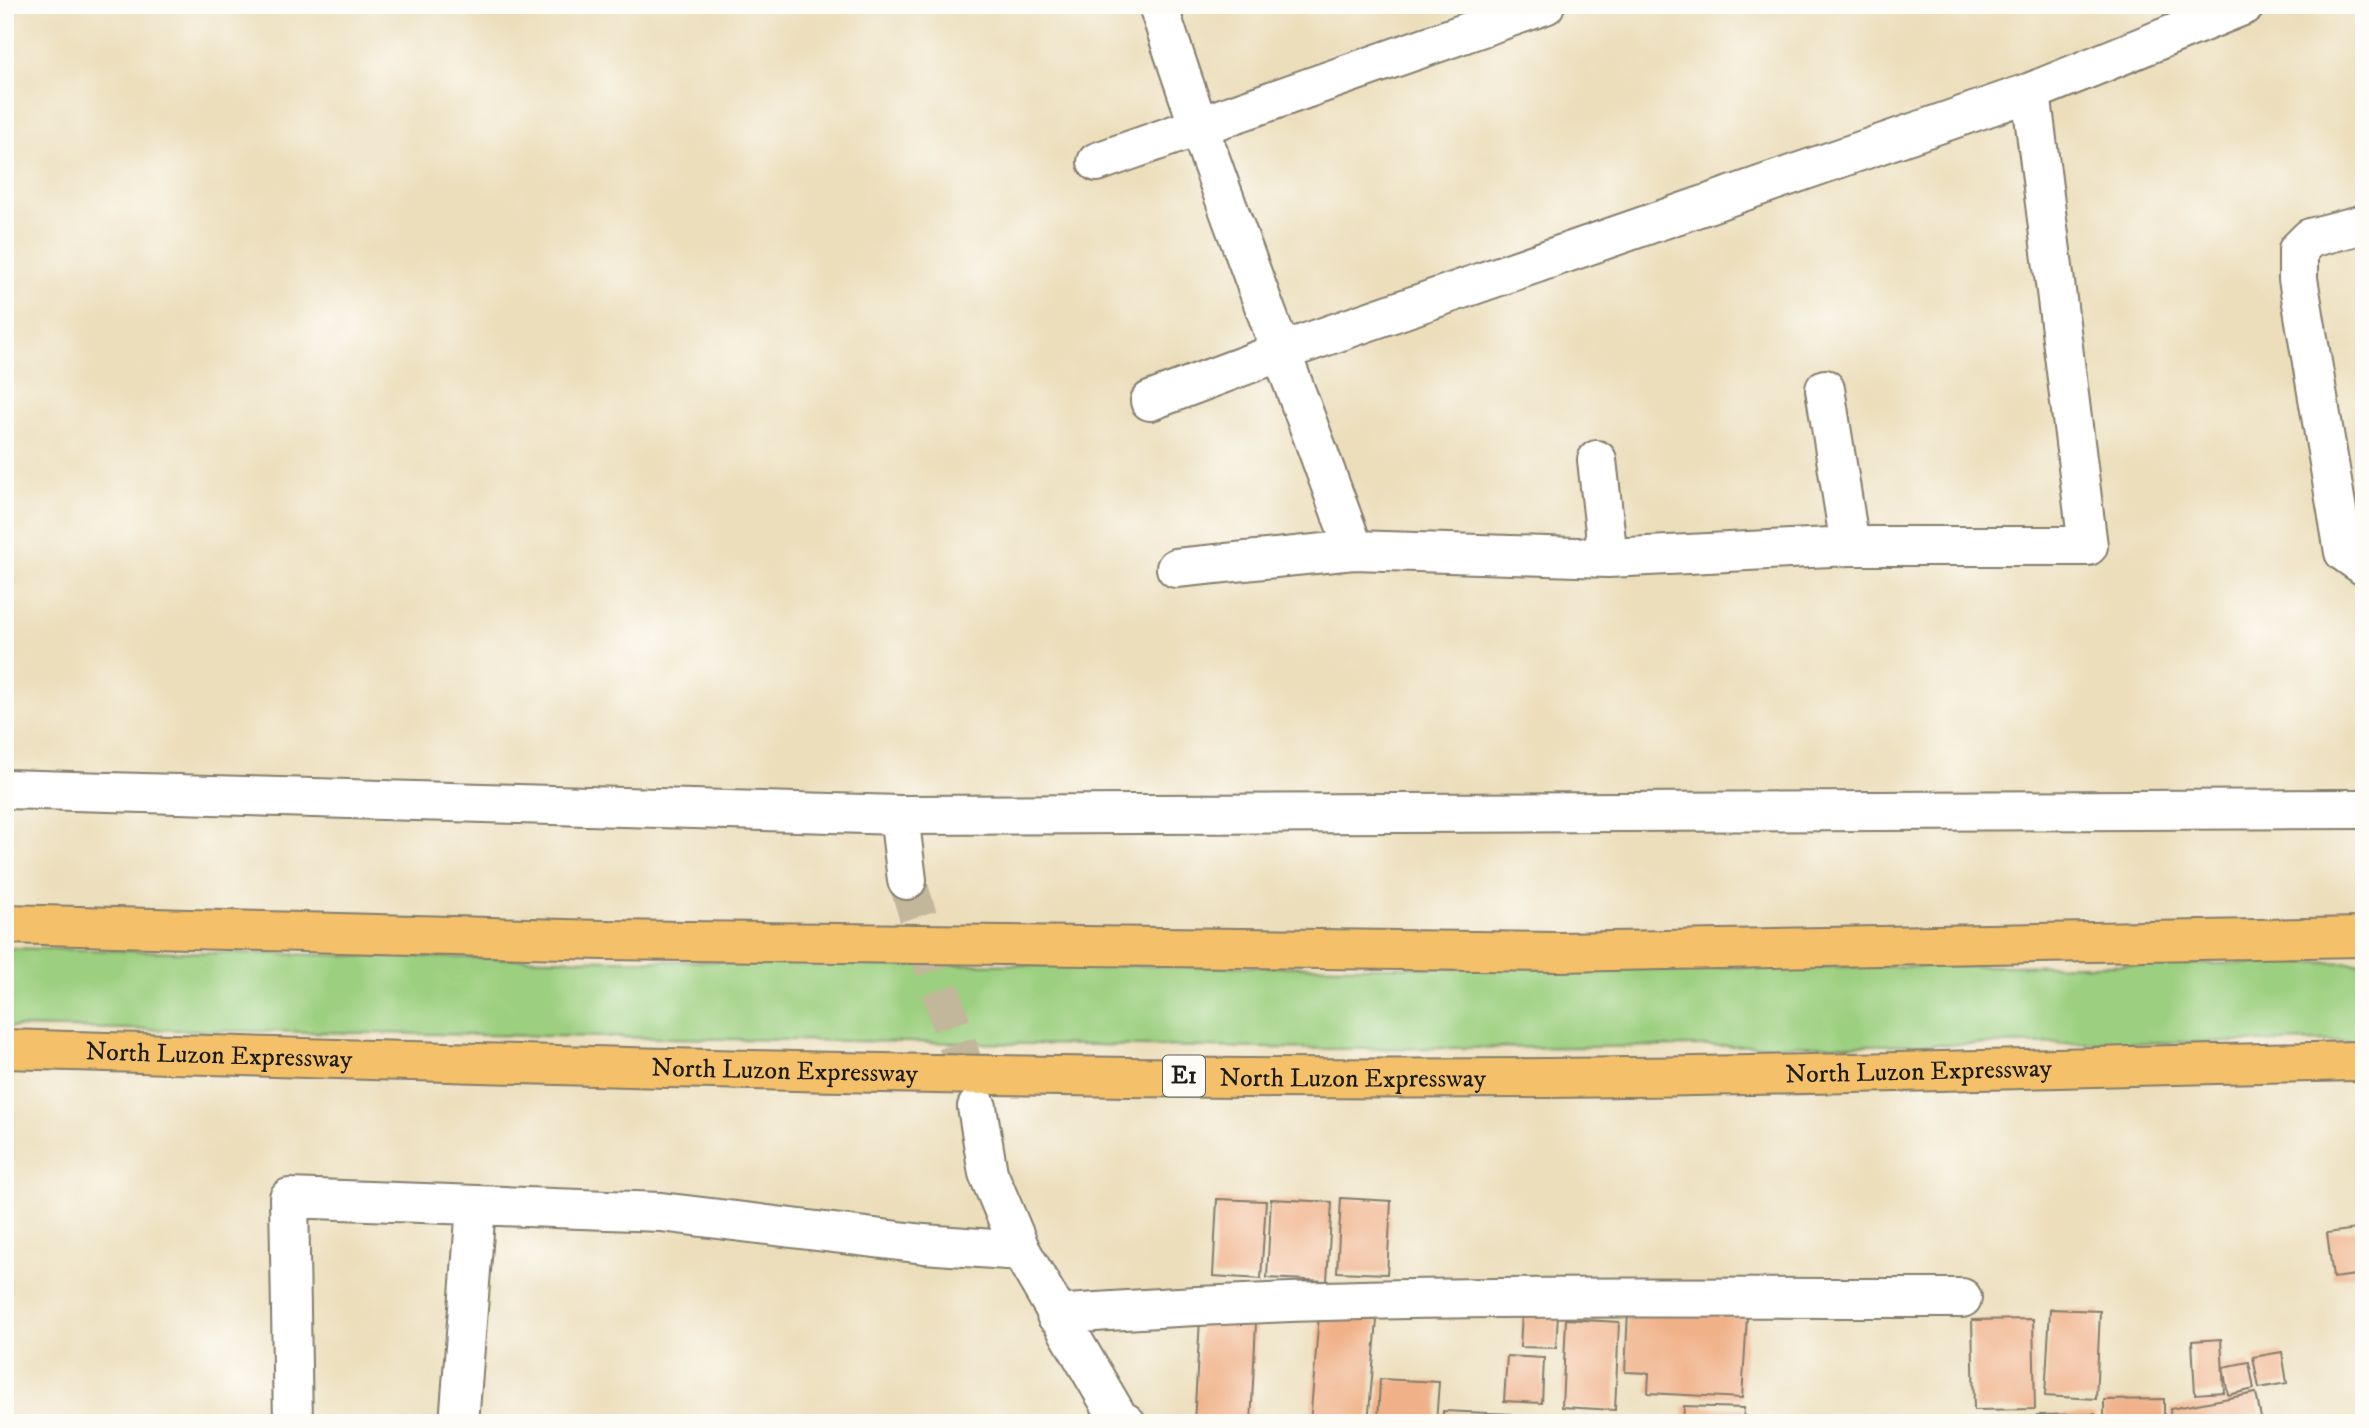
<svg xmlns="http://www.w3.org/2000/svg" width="2369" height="1428" viewBox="0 0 2369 1428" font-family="'IM FELL DW Pica',serif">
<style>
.green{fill:#9ccf7f;stroke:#5c764e;stroke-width:2}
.building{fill:#f0b188}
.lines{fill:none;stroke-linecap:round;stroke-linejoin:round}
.minor-tunnel{stroke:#c2b79b;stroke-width:38;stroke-dasharray:38 19;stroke-linecap:butt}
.minor-casing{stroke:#847d6c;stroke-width:42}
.highway-casing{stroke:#847d6c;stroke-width:42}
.minor{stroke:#fff;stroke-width:38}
.highway{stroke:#f4c16b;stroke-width:38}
.labels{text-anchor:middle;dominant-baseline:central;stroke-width:6;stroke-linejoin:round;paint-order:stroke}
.shield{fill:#fdfcf7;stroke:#605f5e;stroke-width:2}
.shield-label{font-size:24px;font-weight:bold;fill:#1c1c1c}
.street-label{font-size:26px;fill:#1c1c1c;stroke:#fdfcf7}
</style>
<rect width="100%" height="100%" fill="#fdfcf7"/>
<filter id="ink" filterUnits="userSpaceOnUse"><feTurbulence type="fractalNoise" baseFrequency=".0143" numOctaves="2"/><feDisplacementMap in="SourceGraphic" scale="14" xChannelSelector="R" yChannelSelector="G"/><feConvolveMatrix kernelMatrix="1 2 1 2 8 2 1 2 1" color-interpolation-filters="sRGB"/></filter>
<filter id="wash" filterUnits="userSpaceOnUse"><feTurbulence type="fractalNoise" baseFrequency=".00686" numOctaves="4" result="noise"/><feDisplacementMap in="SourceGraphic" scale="28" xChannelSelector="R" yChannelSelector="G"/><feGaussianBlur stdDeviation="1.57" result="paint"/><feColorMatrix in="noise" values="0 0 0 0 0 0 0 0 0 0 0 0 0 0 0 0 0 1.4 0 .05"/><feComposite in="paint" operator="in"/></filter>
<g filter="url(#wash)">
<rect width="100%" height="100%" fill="#ecdebb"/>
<path class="green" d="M5,948C791,967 1577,973 2364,962V1041L1328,1049L5,1027Z"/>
<g id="blocks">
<path class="building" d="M1341,1198L1391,1201L1387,1274L1337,1272Z
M1217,1199L1266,1201L1261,1279L1213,1276Z
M1271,1199L1332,1202L1327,1281L1267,1278Z
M2364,1228V1274L2333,1278L2327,1233Z
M2050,1309L2100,1311L2096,1399L2045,1396Z
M1628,1311L1747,1317L1742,1398L1648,1393L1649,1373L1625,1372Z
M1522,1312L1558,1314L1556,1348L1520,1347Z
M1319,1315L1377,1320L1368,1423H1310Z
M1200,1319L1256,1322L1251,1423H1194Z
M1566,1319L1619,1322L1615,1410L1562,1407Z
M2033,1319L2035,1409L1974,1410L1972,1320Z
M2221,1339L2224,1392L2195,1394L2192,1341Z
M2282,1352L2287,1383L2259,1388L2253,1357Z
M1507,1356L1544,1358L1542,1403L1504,1401Z
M2249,1362L2254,1389L2228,1395L2223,1367Z
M1380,1379L1439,1382L1436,1423H1378Z
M2256,1393L2262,1423H2171L2170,1409Z
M2164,1399V1423H2104V1400Z
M1684,1406L1744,1408L1743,1423H1683Z
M1443,1411L1511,1414L1510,1423H1443Z
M2095,1414V1423H2037V1415Z"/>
</g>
</g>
<g filter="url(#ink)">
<use href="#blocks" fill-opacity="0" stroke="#847d6c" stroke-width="2"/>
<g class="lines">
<path class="minor-tunnel" d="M907,880L976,1105"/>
<g class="minor-casing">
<path id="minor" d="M1158,5C1217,189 1289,368 1354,550
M1097,162L1545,5
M2364,224L2310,238L2298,250V279L2344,552L2364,566
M1825,389L1850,546
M1150,401L1283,351L2031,92L2245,5
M1597,460L1608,558
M1176,568L1354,550L1608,558L1850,546H2088L2031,92
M5,789L899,815L2364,809
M899,815L907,880
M977,1107L988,1173L1021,1251L1119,1419L1126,1423
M1056,1315C1357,1291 1660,1299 1962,1298
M293,1423L289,1198L661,1212L924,1244L1021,1251
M459,1423L476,1207"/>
</g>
<g class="highway-casing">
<g id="highway">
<path d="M5,924L603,940L1558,952L2364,937"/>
<path id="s1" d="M5,1049C519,1064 1032,1082 1546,1078C1819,1076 2091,1066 2364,1061"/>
</g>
</g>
<use href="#minor" class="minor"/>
<use href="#highway" class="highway"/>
</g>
</g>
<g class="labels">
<rect class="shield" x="1163" y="1055.5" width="42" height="41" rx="5"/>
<g class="shield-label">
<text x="1184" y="1076">E1</text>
</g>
<g class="street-label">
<text stroke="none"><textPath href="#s1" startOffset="214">North Luzon Expressway</textPath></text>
<text stroke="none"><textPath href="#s1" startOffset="780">North Luzon Expressway</textPath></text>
<text stroke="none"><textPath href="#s1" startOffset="1914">North Luzon Expressway</textPath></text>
<text stroke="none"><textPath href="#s1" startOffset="1348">North Luzon Expressway</textPath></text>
</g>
</g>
<rect width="2369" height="1428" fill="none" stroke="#fdfcf7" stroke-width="28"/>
</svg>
